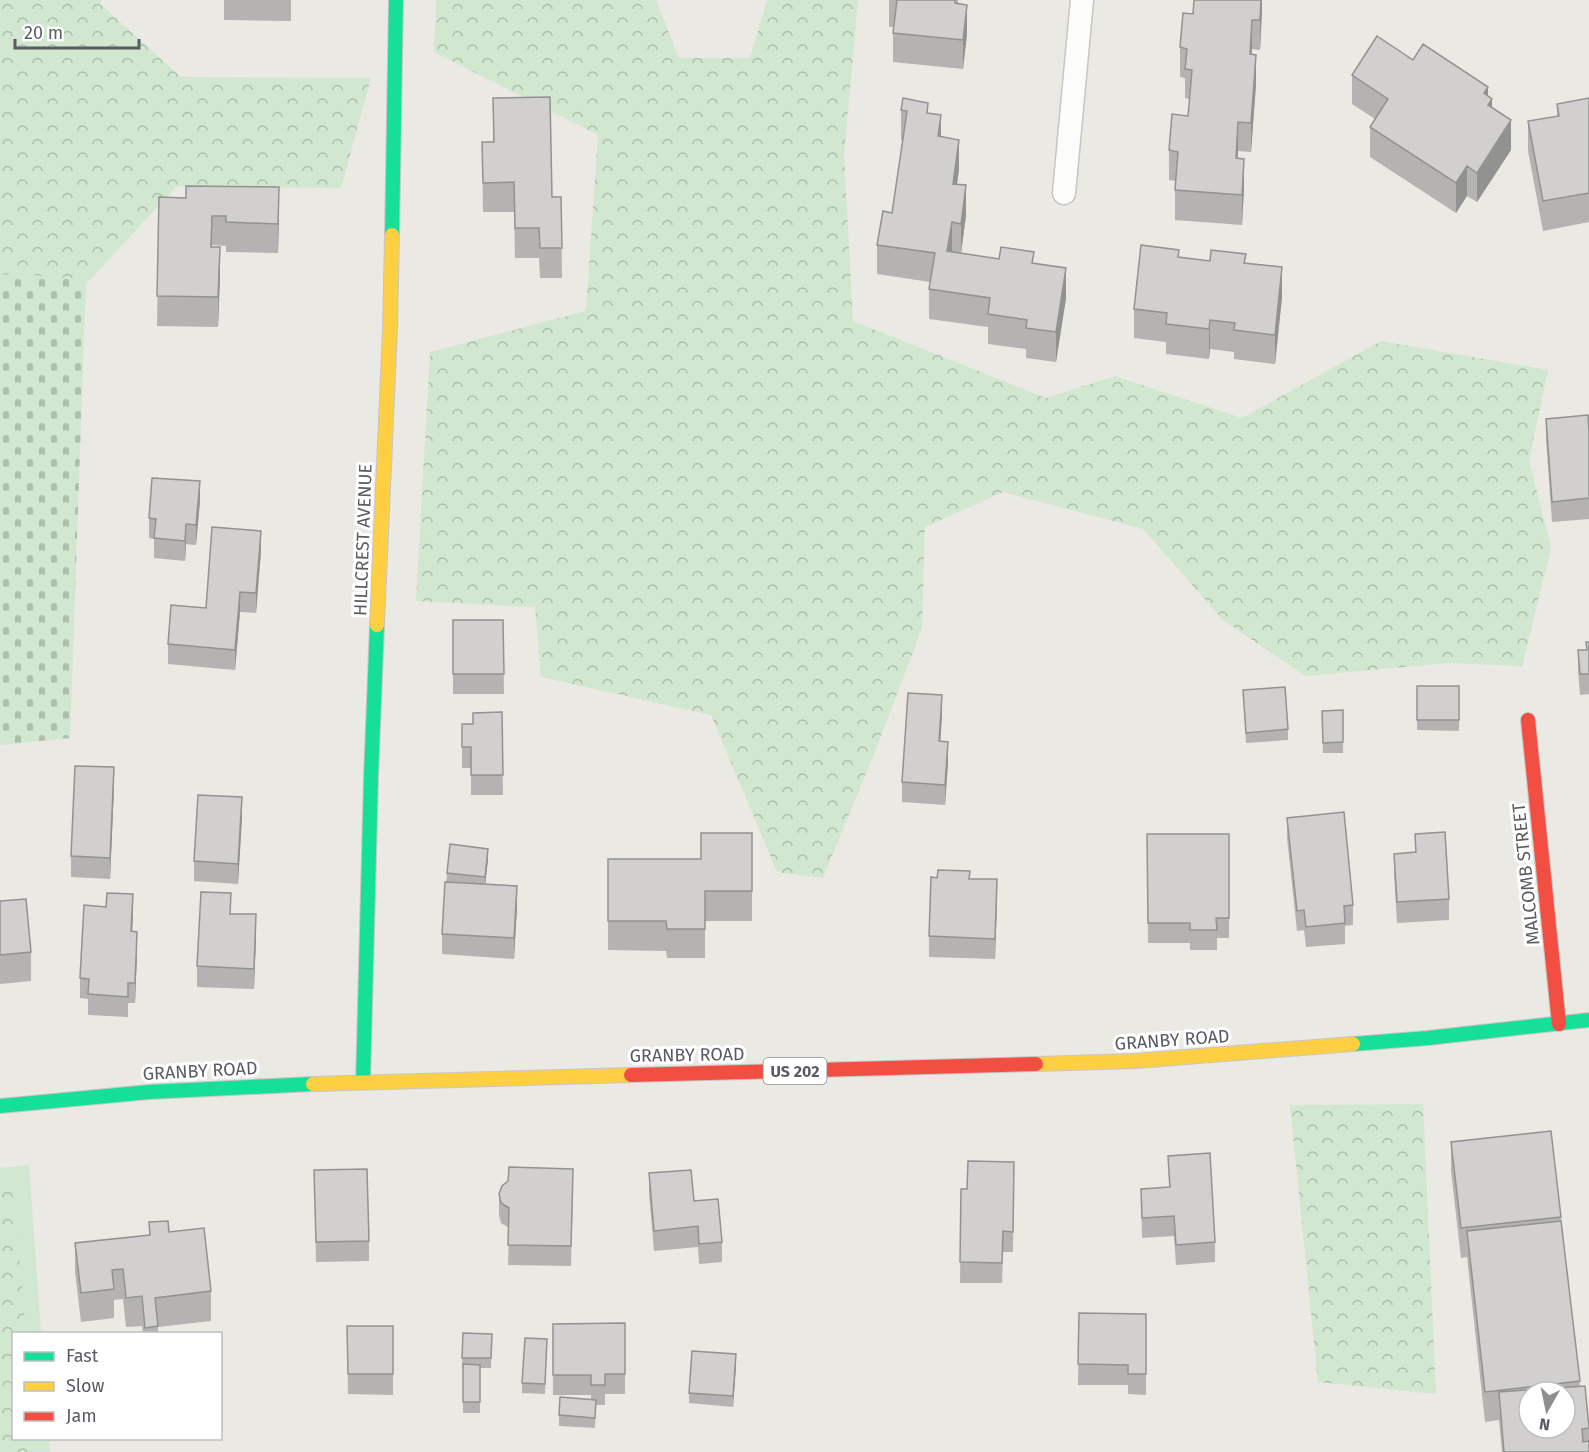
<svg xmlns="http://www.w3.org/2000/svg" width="1589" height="1452" viewBox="0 0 1589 1452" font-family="'Fira Sans',sans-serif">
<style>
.green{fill:#d1e7cf}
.forest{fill:url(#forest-crowns)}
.cemetery{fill:url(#cemetery-stones)}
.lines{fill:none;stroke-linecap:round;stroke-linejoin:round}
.lane-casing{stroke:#c6c6c4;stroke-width:25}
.fast-casing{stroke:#c6c7c6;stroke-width:16}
.slow-casing{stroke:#c6c7c6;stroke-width:16}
.jam-casing{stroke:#c6c7c6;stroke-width:16}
.lane{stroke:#fcfcfb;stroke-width:22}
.fast{stroke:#16e098;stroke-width:14}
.slow{stroke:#ffcf43;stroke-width:14}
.jam{stroke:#f24e42;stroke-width:14}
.wall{fill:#b4b3b1}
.shaded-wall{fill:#929290}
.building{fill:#d1d0ce;stroke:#929290;stroke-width:1.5;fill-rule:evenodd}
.labels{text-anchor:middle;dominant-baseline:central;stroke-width:6;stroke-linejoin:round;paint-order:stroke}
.shield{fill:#fff;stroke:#8b8e91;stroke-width:1.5}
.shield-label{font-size:16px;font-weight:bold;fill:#595d62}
.street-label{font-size:18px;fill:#595d62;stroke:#fff}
</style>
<defs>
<pattern id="forest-crowns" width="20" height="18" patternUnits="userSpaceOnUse" patternTransform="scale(1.5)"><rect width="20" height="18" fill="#d1e7cf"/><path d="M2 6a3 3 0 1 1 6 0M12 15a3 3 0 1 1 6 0" fill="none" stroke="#adbeab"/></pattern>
<pattern id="cemetery-stones" width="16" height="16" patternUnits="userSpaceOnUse" patternTransform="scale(1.5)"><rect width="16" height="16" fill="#d1e7cf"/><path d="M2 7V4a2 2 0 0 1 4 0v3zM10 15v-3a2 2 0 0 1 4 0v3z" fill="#adbeab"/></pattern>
</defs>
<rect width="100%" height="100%" fill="#eae9e4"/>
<path class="green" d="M29,1165L41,1333L14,1334V1438L49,1439L50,1452H0V1168Z"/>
<path class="forest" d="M0,0H102L100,4L181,77L371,78L341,188L177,186L86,284L0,276Z
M436,0H656L679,58H750L767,0H858L844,156L853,321L1046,398L1115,376L1242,418L1381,341L1548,370L1529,460L1551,548L1522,666L1448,663L1305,676L1223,620L1143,529L1003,492L925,527L922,628L878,744L823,878L777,872L711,715L541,677L535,607L416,601L430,352L586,311L598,135L434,52Z
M1423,1104L1436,1394L1318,1382L1290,1105Z
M13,1187L26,1333L14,1334V1438L36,1439L37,1452H0V1188Z"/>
<path class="cemetery" d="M0,273L86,279L70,738L0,745Z"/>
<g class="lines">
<g class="lane-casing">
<path id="lane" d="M1064,193L1082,0"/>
</g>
<g class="fast-casing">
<path id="fast" d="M392,235L396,0
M1353,1044L1428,1038L1589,1020
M363,1082L371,777L377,625
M0,1106L149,1092L313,1084"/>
</g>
<g class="slow-casing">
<path id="slow" d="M377,625L390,329L392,235
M1036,1064L1136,1061L1353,1044
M313,1084L631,1075"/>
</g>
<g class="jam-casing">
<path id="jam" d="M1528,720L1559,1024
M631,1075L1036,1064"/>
</g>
<use href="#lane" class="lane"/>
<use href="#fast" class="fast"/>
<use href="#slow" class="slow"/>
<use href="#jam" class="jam"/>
</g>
<path class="wall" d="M224,0H291V21L224,20Z
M889,0H958V4L967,34L963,69L893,62V27H889Z
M1262,0L1260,50L1252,49V54L1256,84L1251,152L1238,151V158L1244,188L1242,225L1175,220V181L1169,180V150L1188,116L1190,99L1185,98V78L1180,77V47L1193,14Z
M1413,60L1488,96L1492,107L1511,150L1477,202L1467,196L1456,213L1370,157V127L1375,119L1352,104V75Z
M493,98L552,197H561L562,278H540L539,258H515L514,212H483L482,142H493Z
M1589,98V222L1543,231L1528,151V121L1557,116V104Z
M901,110L928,113L959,169L957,184L966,215L961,253L1034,264L1066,298L1056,362L1026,358V349L988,344V327L929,319V289L930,282L877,274V245L892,213L903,140H901Z
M159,197L279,217L278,253L226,252V246L212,245L220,277L218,327L157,326Z
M1179,257L1210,261L1246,263L1282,297L1275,364L1234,359V352L1210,349L1209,359L1166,354V342L1134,338V309Z
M1546,419L1589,432V519L1552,522L1546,439Z
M200,501L196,545L186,544L185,561L154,558V539L149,538V518Z
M261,551L256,613L240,612L235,670L168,664V644L206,608Z
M453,620H503L504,694H453Z
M1586,642H1589V694L1580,695L1578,671V650H1586Z
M1417,686H1459V731L1417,730Z
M1243,690L1288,729V740L1246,743Z
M1322,711L1343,742V753H1323Z
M502,712L503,795H471V768H462V724H473Z
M942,716L940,741L948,762L945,805L902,802V782Z
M114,787L110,879L71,877V856Z
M242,817L238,884L194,881V861Z
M1287,818L1353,905V925L1345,926V944L1306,947L1304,930L1297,931L1287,838Z
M752,833V921H705V958H667L666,951L608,950V859H701Z
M1147,834H1229V938H1217V950H1190V943H1148Z
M1415,834L1449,899V920L1397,923L1394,874V854L1415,852Z
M488,859L485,885L517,907L514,959L442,954V934L447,873Z
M970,879L997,900L995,959L929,957V936Z
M0,901L31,952V981L0,984Z
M133,914L132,931L137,952L135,1003H128V1017L88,1015V999L80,998V978Z
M231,914L256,935L254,989L197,987V966Z
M1451,1142L1561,1217L1580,1386L1589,1428V1452H1502L1499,1420L1485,1422L1467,1257L1461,1258L1451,1171Z
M1168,1156L1215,1242V1262L1176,1265L1174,1236L1142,1238L1141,1189L1169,1187Z
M1014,1162L1013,1252H1003L1002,1283H960L961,1189H967Z
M314,1170L369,1241V1261L316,1262Z
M649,1173L694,1201L722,1242V1262L699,1264L698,1247L654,1251L649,1194Z
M573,1189L571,1266L508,1265L509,1228L501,1223L499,1215V1194Z
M149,1222L169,1232L211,1291V1321L158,1327V1334H143L142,1326L126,1327L123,1299L114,1300V1318L81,1322L75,1272V1243L149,1235Z
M1079,1313L1146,1314V1395L1128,1394V1385H1078Z
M625,1323V1394H605V1405H596L595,1428L559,1426V1415L591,1399V1395H553V1324Z
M347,1326H393V1395L348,1394Z
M463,1333L492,1334L491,1368H480V1413H463V1368H462Z
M547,1339L545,1394L522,1393V1383Z
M736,1365L733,1407L689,1403V1393Z"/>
<path class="shaded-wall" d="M1261,0H1262V13L1260,50V20Z
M967,5V34L963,69V40Z
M1252,20V49L1250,84V54Z
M1256,55V84L1251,152V123Z
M1488,87V104L1492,99V129L1484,93Z
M941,115V145L938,136Z
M1511,120V150L1477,202V173Z
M1238,122V151L1236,188V158Z
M959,140V169L953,213V184Z
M1244,159V188L1242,225V195Z
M1467,166V196L1456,213V183Z
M966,185V215L961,253V224Z
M279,187V217L278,253V224Z
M952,222V252L947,251Z
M220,247V277L218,327V297Z
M1282,267V297L1275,364V335Z
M1066,268V298L1056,362V332Z
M1210,320V349L1209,359V329Z
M200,481V501L196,545V525Z
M186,524V544L185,561V541Z
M261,531V551L256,613V593Z
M240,592V612L235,670V650Z
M942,695V716L939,761V741Z
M948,742V762L945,805V785Z
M114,767V787L110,879V858Z
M242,797V817L238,884V864Z
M488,849V859L485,887V877Z
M997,879V900L995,959V939Z
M517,886V907L514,959V938Z
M133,894V914L131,952V931Z
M256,914V935L254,989V969Z
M137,932V952L135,1003V983Z
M736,1354V1365L733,1407V1396Z"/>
<path class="building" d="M897,0H955V3L967,5L963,40L893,33Z
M1194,0H1261L1260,20H1252L1250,54L1256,55L1251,123L1238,122L1236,158L1244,159L1242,195L1175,190L1178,152L1169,150L1172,114L1188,116L1192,70L1185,69L1187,49L1180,47L1183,13L1193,14Z
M1377,36L1413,60L1423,44L1488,87L1484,93L1492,99L1488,105L1511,120L1477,173L1467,166L1456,183L1370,127L1388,99L1352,75Z
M550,97L552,197H561L562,248H540L539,228H515L514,182L483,183L482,142H494L493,98Z
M903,98L928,103L927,113L941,115L938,136L959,140L953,184L966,185L961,224L952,222L947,251L999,259L1001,247L1034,252L1032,263L1066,268L1056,332L1026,328L1027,320L988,314L990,298L929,289L935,253L877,245L883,211L892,213L907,111L901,110Z
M1589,98V193L1543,201L1528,121L1559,116L1557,104Z
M186,186L279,187L278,224L226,222V216H212L211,247H220L218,297L157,296L159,197L186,198Z
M1141,245L1179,250L1178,257L1210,261L1211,250L1246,254L1244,263L1282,267L1275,335L1234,330L1235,323L1210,320L1209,329L1166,324L1167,313L1134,309Z
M1588,415L1589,432V498L1552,502L1546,419Z
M152,478L200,481L196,525L186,524L185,541L154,538L156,519L149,518Z
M212,527L261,531L256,593L240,592L235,650L168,644L171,605L206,608Z
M453,620H503L504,674H453Z
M1586,642H1589V674H1580L1578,650H1587Z
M1417,686H1459V720H1417Z
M1285,687L1288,729L1246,733L1243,690Z
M908,693L942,695L939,741L948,742L945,785L902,782Z
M1343,710V742L1323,743L1322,711Z
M502,712L503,775H471V747H462V724H473V713Z
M75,766L114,767L110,858L71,856Z
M198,795L242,797L238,864L194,861Z
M1344,812L1353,905L1344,906L1345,923L1306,927L1304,910L1297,911L1287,818Z
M1445,832L1449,899L1397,902L1394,854L1416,852L1415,834Z
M701,833H752V891H705V929H667L666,921H608V859H701Z
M1147,834H1229V918H1216L1217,930H1190V923H1148Z
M450,844L488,849L485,877L447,873Z
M938,870L970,871L969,879H997L995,939L929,936L931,877L937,878Z
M445,882L517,886L514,938L442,934Z
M201,892L231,893L230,914H256L254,969L197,966Z
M107,893L133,894L131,931L137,932L135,983H128V997L88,994L89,979L80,978L84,905L106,907Z
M26,899L31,952L0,955V901Z
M1551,1131L1561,1217L1461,1228L1451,1142Z
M1210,1153L1215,1242L1176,1245L1174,1216L1142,1218L1141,1189L1170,1187L1168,1156Z
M968,1161L1014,1162L1013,1232L1003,1231L1002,1263L960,1262L961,1189H967Z
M509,1167L573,1169L571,1246L508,1245L509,1208L501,1203L499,1194L502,1186L508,1181Z
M367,1169L369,1241L316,1242L314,1170Z
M691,1170L694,1201L718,1199L722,1242L699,1244L698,1226L654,1231L649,1173Z
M168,1221L169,1232L204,1228L211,1291L155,1298L158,1326L145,1328L142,1296L126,1298L123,1269L112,1270L114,1289L81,1293L75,1243L150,1235L149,1222Z
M1561,1221L1580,1381L1485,1392L1467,1231Z
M1079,1313L1146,1314V1374H1128V1365L1078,1364Z
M625,1323V1374H605V1385H591V1375H553V1324Z
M347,1326H393V1374H348Z
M463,1333L492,1334L491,1358H462Z
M525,1338L547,1339L545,1384L522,1383Z
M692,1351L736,1354L733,1396L689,1393Z
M463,1364L480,1365V1402H463Z
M1585,1386L1589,1428L1582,1429L1583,1442L1589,1441V1452H1504L1499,1392ZM1529,1392H1565V1428H1529Z
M560,1397L596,1400L595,1418L559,1415Z"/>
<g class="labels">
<rect class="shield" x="763.5" y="1058" width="63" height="26" rx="4.5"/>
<g class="shield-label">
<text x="795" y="1071">US 202</text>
</g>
<g class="street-label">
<text transform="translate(363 540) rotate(-88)">HILLCREST AVENUE</text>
<text transform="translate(1526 874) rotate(-96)">MALCOMB STREET</text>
<text transform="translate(1172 1040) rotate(-4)">GRANBY ROAD</text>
<text transform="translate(687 1055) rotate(-1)">GRANBY ROAD</text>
<text transform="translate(200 1071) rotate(-3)">GRANBY ROAD</text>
</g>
</g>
<rect x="12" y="1332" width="210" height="108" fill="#ffffff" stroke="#bdbec0" stroke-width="1.5"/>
<rect x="24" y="1352" width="30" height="9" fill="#16e098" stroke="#bdbec0" stroke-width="1.5"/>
<text x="66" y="1362" font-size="18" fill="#595d62">Fast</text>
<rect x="24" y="1382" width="30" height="9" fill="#ffcf43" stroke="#bdbec0" stroke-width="1.5"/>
<text x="66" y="1392" font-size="18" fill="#595d62">Slow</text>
<rect x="24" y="1412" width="30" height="9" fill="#f24e42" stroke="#bdbec0" stroke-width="1.5"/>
<text x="66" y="1422" font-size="18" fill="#595d62">Jam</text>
<g transform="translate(1547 1410) rotate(189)"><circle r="28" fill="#ffffff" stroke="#bdbec0" stroke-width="1.5"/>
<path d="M0-4.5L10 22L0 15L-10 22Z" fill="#8c8e90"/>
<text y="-9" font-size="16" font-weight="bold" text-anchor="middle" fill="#595d62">N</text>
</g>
<path d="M15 39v9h124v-9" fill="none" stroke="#595d62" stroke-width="3"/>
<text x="24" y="39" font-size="18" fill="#595d62" stroke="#ffffff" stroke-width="4.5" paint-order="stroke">20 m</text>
</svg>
